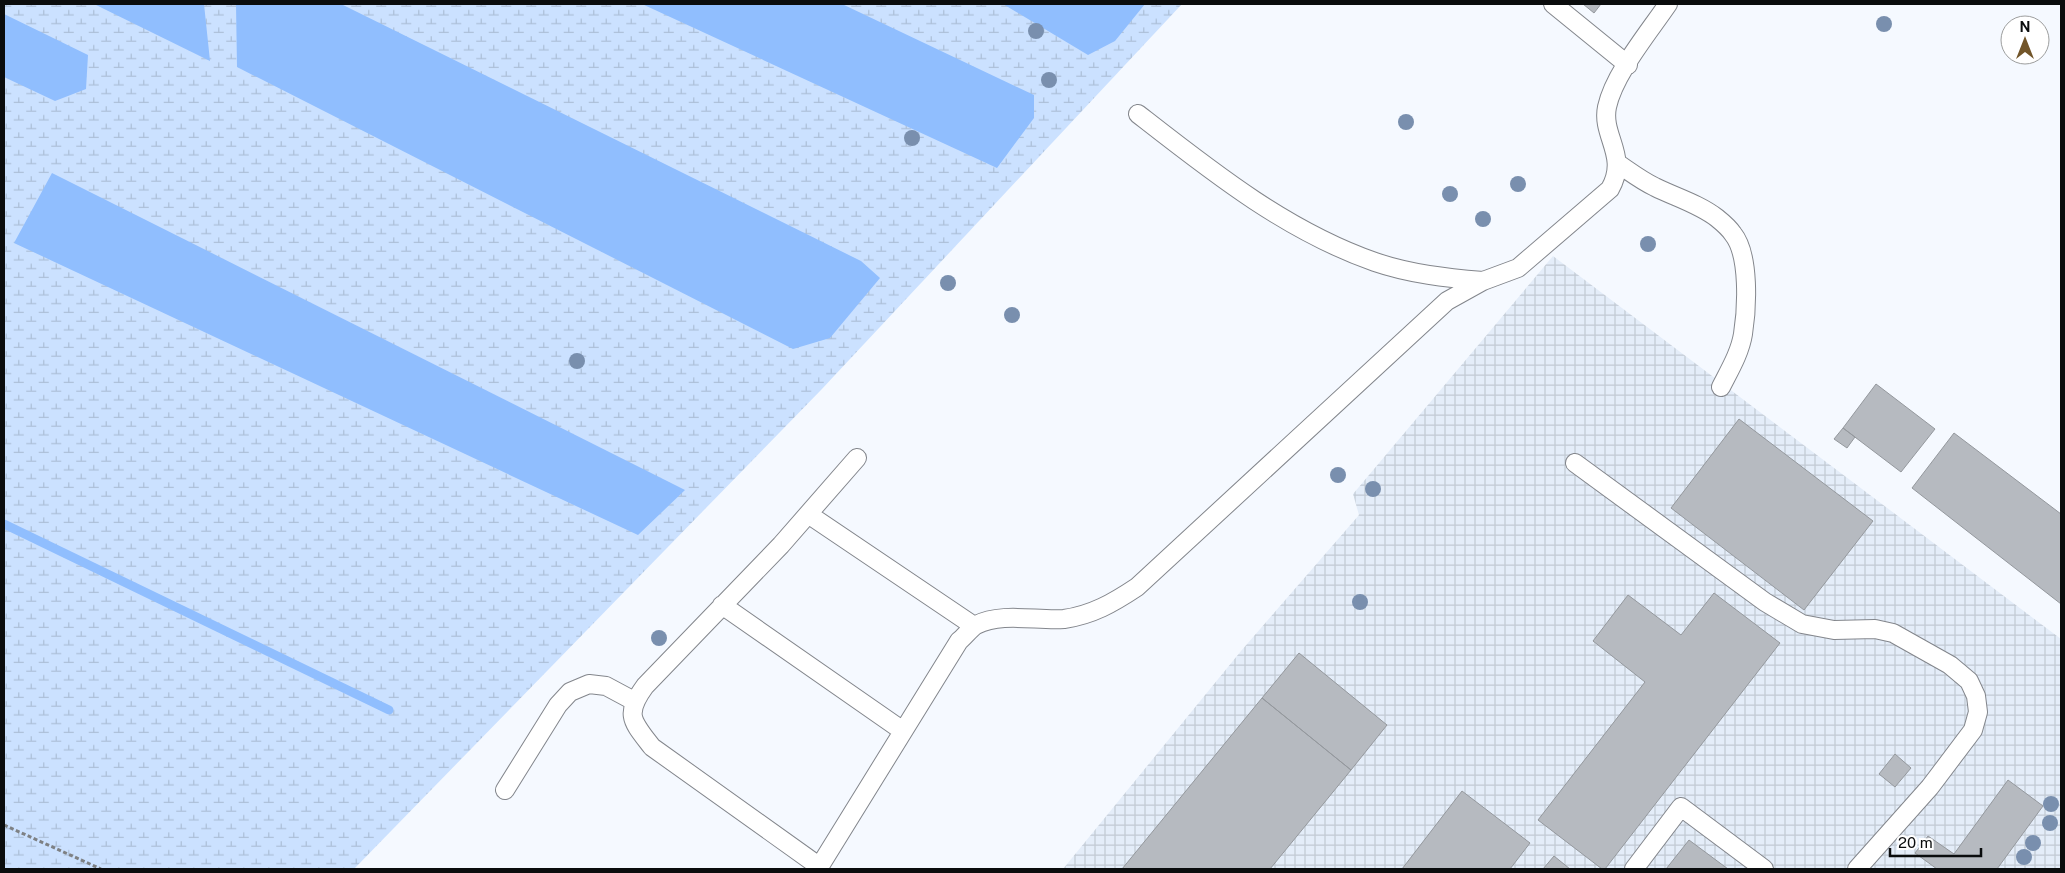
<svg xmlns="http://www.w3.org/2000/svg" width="2065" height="873" viewBox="0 0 2065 873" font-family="'Public Sans',sans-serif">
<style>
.industrial{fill:url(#industrial-grid)}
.wetland{fill:url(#wetland-marsh)}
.water{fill:#90befe}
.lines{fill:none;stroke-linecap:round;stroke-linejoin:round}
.stream{stroke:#90befe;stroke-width:9}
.building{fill:#b6bac0;stroke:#94989d}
.service-casing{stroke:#83868c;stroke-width:20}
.path{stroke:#7e8184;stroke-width:3;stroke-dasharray:4 2.5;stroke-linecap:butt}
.service{stroke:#fff;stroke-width:18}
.tree{fill:#798fae}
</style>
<defs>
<pattern id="industrial-grid" width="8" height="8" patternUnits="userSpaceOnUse" patternTransform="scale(1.25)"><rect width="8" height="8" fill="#e4edf9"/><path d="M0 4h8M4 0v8" fill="none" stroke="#c2cad4"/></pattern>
<pattern id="wetland-marsh" width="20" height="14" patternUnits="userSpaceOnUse" patternTransform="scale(1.25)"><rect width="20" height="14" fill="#cbe1ff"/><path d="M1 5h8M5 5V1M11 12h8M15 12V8" fill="none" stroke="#adc0d9"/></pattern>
</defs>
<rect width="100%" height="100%" fill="#f5f9ff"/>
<path class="industrial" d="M1553,256L2061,639V869H1063L1241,651L1359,515L1353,494Z"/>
<path class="wetland" d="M4,4H1182L821,390L354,869H4Z"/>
<path class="water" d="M94,4H204L210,61Z
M236,4H341L861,261L880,278L830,338L793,349L237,67Z
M642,4H842L1034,95V118L997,168Z
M1003,4H1145L1115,41L1088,55Z
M4,14L88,55L86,89L55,101L4,77Z
M52,173L685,490L638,535L14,243Z"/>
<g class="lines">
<path class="stream" d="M4,524L389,710"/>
</g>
<path class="building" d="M1583,4H1601L1594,13Z
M1876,384L1935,429L1901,472L1843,428Z
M1739,419L1873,521L1804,610L1671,508Z
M1843,428L1855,437L1847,448L1834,439Z
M1954,433L2061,514V604L1912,488Z
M1714,593L1780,643L1605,869H1602L1538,820L1645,682L1593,641L1628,595L1681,635Z
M1299,653L1387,725L1351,770L1262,698Z
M1262,698L1351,770L1270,869H1122Z
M1895,754L1911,768L1895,787L1879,774Z
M2008,780L2043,806L1997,869H1937L1915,853L1928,836L1954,854Z
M1462,791L1530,843L1510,869H1402Z
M1689,840L1728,869H1666Z
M1554,856L1570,869H1543Z"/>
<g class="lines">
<g class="service-casing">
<path id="service" d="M1553,4L1628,65
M1138,114C1211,171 1286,231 1375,262C1410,274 1447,278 1483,281
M1617,163C1629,171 1642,181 1655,187C1675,197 1699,204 1717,218C1722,222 1729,228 1733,234C1750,255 1747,309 1743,334C1740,353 1729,371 1721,387
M1575,463L1765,602L1802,624L1834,630L1875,629L1893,633L1950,665L1969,681L1976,696L1978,712L1973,730L1930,787L1857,869
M808,514L974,626
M722,605L903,731
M505,790L558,705L570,692L589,684L606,686L634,701
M820,867L652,747C632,721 624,715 645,686L781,545L857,458
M818,869L959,641C965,636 970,629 976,625C1002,612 1036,621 1064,619C1092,615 1113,603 1137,587L1447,301L1483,281L1518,268L1610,189C1629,156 1601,136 1607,107C1614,74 1649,32 1668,4
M1634,869L1681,807L1764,869"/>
</g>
<path class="path" d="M4,825L101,869"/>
<use href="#service" class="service"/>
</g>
<g class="tree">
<circle cx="1884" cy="24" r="8"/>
<circle cx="1036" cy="31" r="8"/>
<circle cx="1049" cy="80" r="8"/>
<circle cx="1406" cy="122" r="8"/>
<circle cx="912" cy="138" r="8"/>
<circle cx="1518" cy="184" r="8"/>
<circle cx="1450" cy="194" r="8"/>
<circle cx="1483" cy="219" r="8"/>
<circle cx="1648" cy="244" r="8"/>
<circle cx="948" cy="283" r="8"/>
<circle cx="1012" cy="315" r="8"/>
<circle cx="577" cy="361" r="8"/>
<circle cx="1338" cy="475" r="8"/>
<circle cx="1373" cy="489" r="8"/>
<circle cx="1360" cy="602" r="8"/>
<circle cx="659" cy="638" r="8"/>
<circle cx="2051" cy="804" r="8"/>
<circle cx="2050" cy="823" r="8"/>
<circle cx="2033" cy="843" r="8"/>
<circle cx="2024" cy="857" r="8"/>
</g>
<rect width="2065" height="873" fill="none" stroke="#0a0c0d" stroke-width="10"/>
<g transform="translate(2025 40)"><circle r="24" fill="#ffffff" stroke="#9d9e9e"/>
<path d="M0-4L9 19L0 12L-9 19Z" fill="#725529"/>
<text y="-8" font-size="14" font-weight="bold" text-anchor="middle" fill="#0a0c0d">N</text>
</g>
<path d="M1890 848v8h91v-8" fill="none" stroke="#0a0c0d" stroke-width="2.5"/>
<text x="1898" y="848" font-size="15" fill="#0a0c0d" stroke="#ffffff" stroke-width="4" paint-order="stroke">20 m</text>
</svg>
